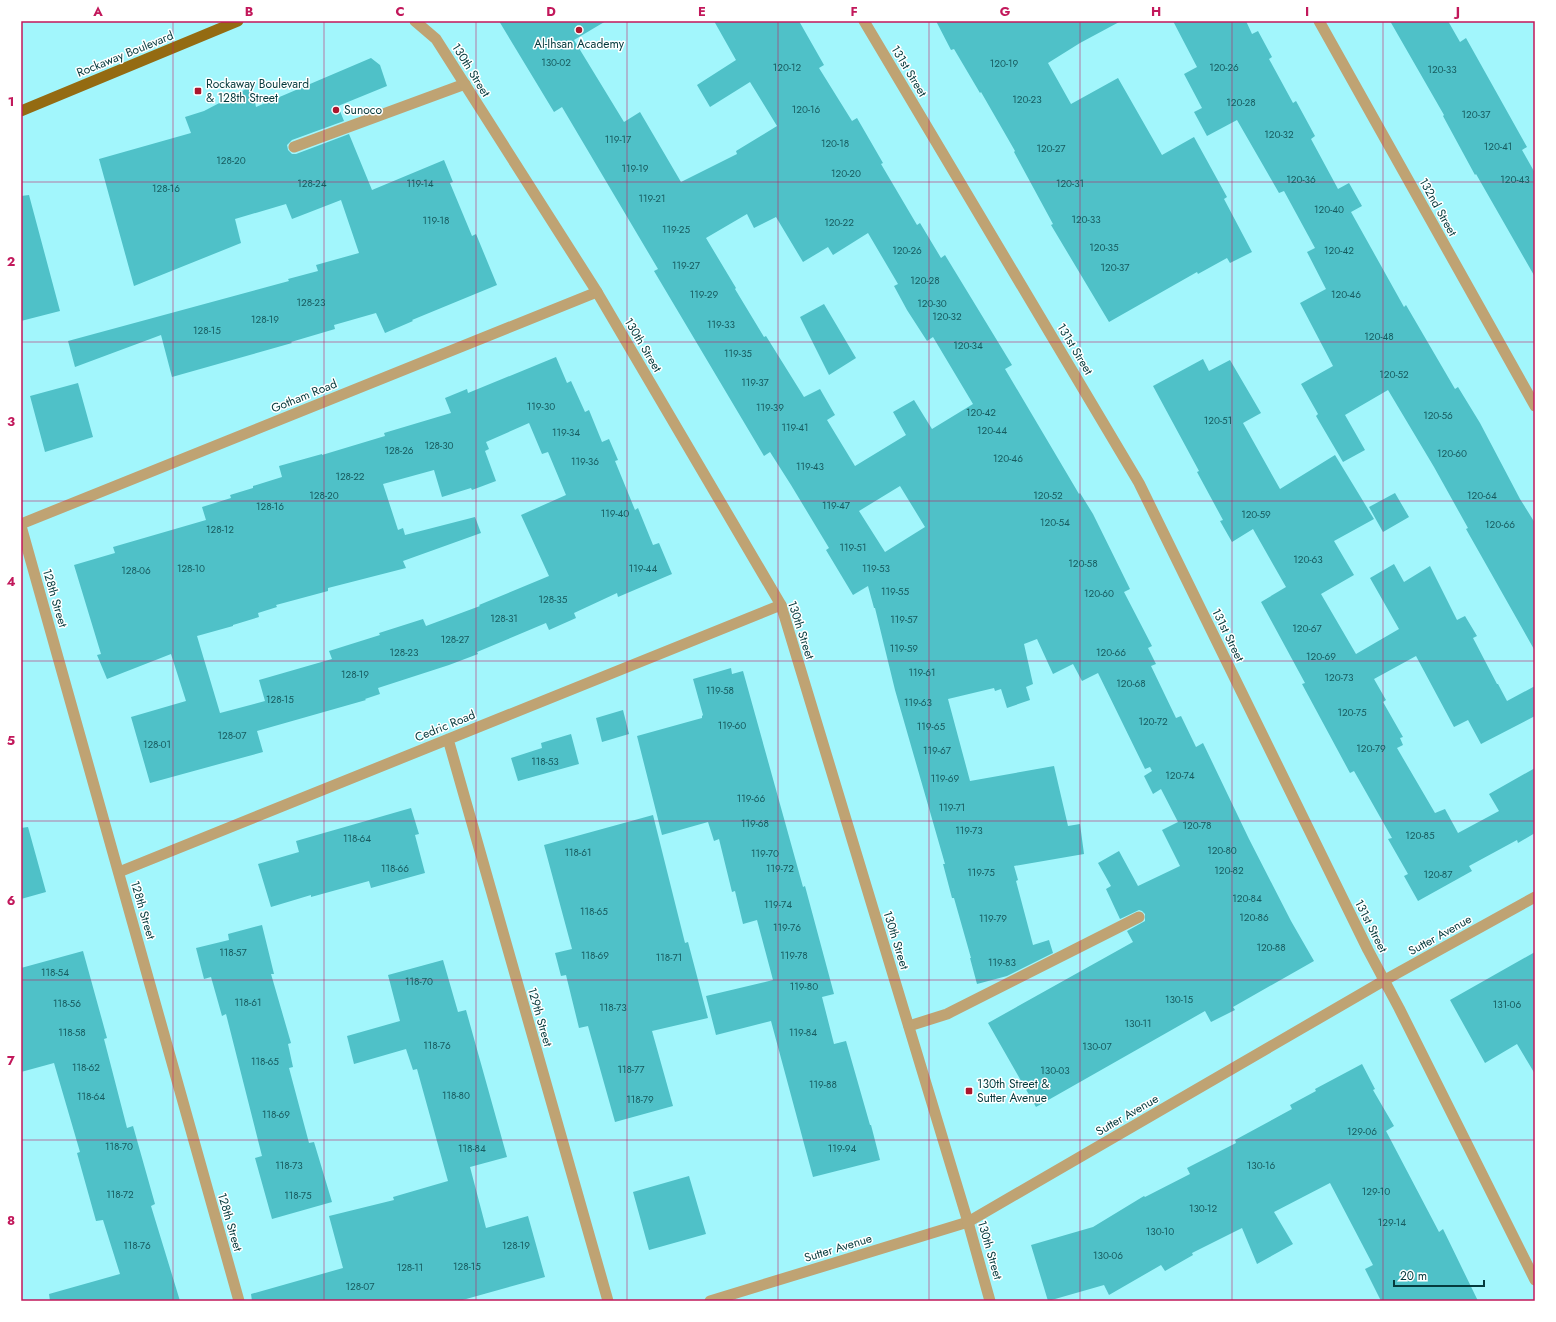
<svg xmlns="http://www.w3.org/2000/svg" width="1556" height="1322" viewBox="0 0 1556 1322" font-family="Jost,sans-serif">
<style>
.building{fill:#4fc1c8;fill-rule:evenodd}
.lines{fill:none;stroke-linecap:round;stroke-linejoin:round}
.service{stroke:#bfa373;stroke-width:11}
.minor{stroke:#bfa373;stroke-width:11}
.tertiary{stroke:#bfa373;stroke-width:11}
.primary{stroke:#946b12;stroke-width:11}
.grid{fill:none;stroke:#c2185b;stroke-width:1;stroke-opacity:0.55}
.poi-dot{fill:#ab162d;stroke:#fff;stroke-width:1.5}
.labels{text-anchor:middle;dominant-baseline:central;stroke-width:3;stroke-linejoin:round;paint-order:stroke}
.number-label{font-size:10px;fill:#185c60}
.poi-label{font-size:12px;fill:#053a3d;stroke:#fff;text-anchor:start}
.street-label{font-size:12px;fill:#053a3d;stroke:#fff}
.neatline{fill:none;stroke:#c2185b;stroke-width:1.5}
.grid-label{font-size:13px;text-anchor:middle;font-weight:bold;fill:#c2185b}
</style>
<rect width="100%" height="100%" fill="#a2f6fc"/>
<path class="building" d="M499,21H606L574,40L624,122L640,112L681,182L737,154L736,151L777,126L750,82L710,107L697,85L736,60L714,21H799L824,65L819,68L852,121L857,118L883,163L881,164L917,225L920,223L941,258L945,255L1012,365L1005,369L1079,494L1080,493L1093,514L1130,589L1124,592L1152,646L1148,648L1156,664L1151,666L1176,718L1181,716L1196,747L1203,743L1249,839L1291,921L1314,961L1233,1007L1235,1010L1211,1022L1205,1011L1036,1107L988,1023L1133,942L1127,931L1145,921V914L1142,911L1139,910L1120,919L1106,889L1111,886L1098,863L1119,851L1138,886L1180,866L1162,830L1178,822L1161,789L1153,794L1144,776L1152,771L1150,767L1145,769L1098,673L1082,681L1073,664L1053,674L1037,639L1024,644L1033,684L1026,687L1030,700L1007,708L1001,689L995,691L994,688L948,699L970,781L1054,766L1068,826L1080,824L1084,854L1014,866L1018,880L1016,881L1033,945L1049,940L1053,953L1007,976L977,984L970,958H971L954,898H952L943,864H945L895,690L875,608H874L868,586L853,595L826,550L829,548L791,485L770,452L764,456L654,271L658,269L562,107L554,112ZM747,214L754,228L776,217L803,262L828,247L833,255L868,233L898,284L894,286L907,310L927,341L933,337L973,404L932,429L914,400L893,412L906,435L855,466L827,420L835,415L820,389L804,397L766,336L764,337L735,289L736,288L706,238ZM900,486L925,527L885,552L859,511Z
M936,21H1121L1080,43L1048,63L1071,104L1118,78L1162,155L1194,137L1227,197L1224,199L1252,252L1230,263L1227,258L1198,274L1197,272L1109,322L1051,225L1053,224L1014,152L1015,151L981,92L980,93L954,49L951,50Z
M1173,21H1246L1252,34L1258,31L1272,57L1269,59L1293,103L1296,101L1315,136L1311,139L1338,189L1349,183L1362,206L1351,212L1404,307L1406,305L1455,389L1458,387L1480,423L1520,499L1535,523V651L1466,529L1468,528L1434,467L1388,390L1345,415L1365,450L1343,462L1316,416L1318,414L1301,384L1333,366L1300,303L1326,289L1307,252L1315,248L1284,191L1279,193L1237,120L1207,136L1194,112L1202,108L1184,74L1197,67Z
M1390,21H1448L1460,42L1466,38L1527,147L1522,150L1535,173V277L1476,174L1475,175L1443,116L1444,115Z
M371,58L380,65L387,86L338,106L344,121L292,140L287,145L288,150L292,154H296L349,134L372,190L444,160L453,182L450,183L472,236L476,234L497,285L412,320L413,321L385,333L376,313L334,325L335,329L291,342L292,343L172,377L161,335L75,367L68,341L289,281L288,279L318,271L316,265L359,253L341,200L292,219L286,204L235,219L241,243L134,286L99,159L191,133L185,117L204,111L252,86L256,107Z
M29,195L60,311L21,321V196Z
M824,304L856,358L829,375L800,317Z
M556,357L567,383L571,381L585,412L589,410L602,442L609,439L618,460L615,461L635,510L638,508L653,545L659,543L672,574L618,597L617,593L574,613L576,618L549,630L546,623L477,652L478,654L449,665L378,688L380,694L365,699L366,700L257,731L263,752L150,783L131,717L186,701L171,654L107,679L97,655L101,654L74,565L115,553L113,547L206,520L202,507L231,498L230,495L253,488V486L282,477L279,466L322,454V455L385,436L384,433L451,413L445,398L467,389L468,393ZM529,423L542,454L548,452L566,495L521,515L549,576L479,605L480,606L426,626L423,619L379,633L380,635L329,651L332,659L259,680L265,701L220,713L197,636L233,626V625L259,617L258,613L277,607L276,605L328,591V588L406,568L403,561L481,533L475,517L405,535L403,528L398,530L383,484L434,470L442,497L471,488L472,490L496,481L485,451L489,449L486,442Z
M1203,359L1209,371L1230,360L1261,413L1243,423L1280,489L1335,455L1374,519L1334,541L1354,575L1321,594L1356,654L1399,629L1370,578L1394,564L1404,582L1430,566L1457,620L1465,616L1477,636L1473,638L1497,684H1498L1507,701L1535,686V716L1481,744L1468,720L1454,727L1416,656L1374,679L1386,700L1383,702L1403,737L1400,738L1403,745L1397,748L1435,813L1445,809L1458,833L1499,811L1489,794L1535,768V833L1518,843L1517,840L1469,866L1472,871L1418,901L1404,876L1408,874L1388,839L1392,838L1354,771L1350,773L1302,684L1305,683L1261,602L1286,587L1253,529L1232,542L1220,521L1223,520L1197,472L1199,471L1153,386Z
M78,383L93,437L45,452L30,396Z
M1395,493L1409,517L1383,532L1369,507Z
M731,668L732,674L743,671L803,887L805,886L834,994L822,997L834,1044L846,1041L870,1125H871L880,1160L813,1177L771,1021L716,1035L706,996L773,980L757,920L743,924L735,891L732,892L719,839L714,841L708,822L662,835L637,736L702,718V716L703,715L693,679Z
M623,710L629,734L602,742L596,718Z
M571,734L579,764L518,781L511,758L542,748L541,743Z
M411,808L419,834L415,835L425,873L371,888L369,881L311,897V895L271,907L258,864L299,852L296,841Z
M653,815L685,943L688,942L708,1018L652,1031L673,1106L615,1122L588,1026L579,1028L566,975L561,976L555,953L572,949L544,845Z
M28,827L46,892L21,899V828Z
M262,925L274,974H271L291,1043L288,1044L293,1067L289,1068L309,1143L314,1142L332,1202L272,1219L255,1158L262,1156L226,1014L222,1016L211,977L204,979L196,948L229,940L228,934Z
M83,951L107,1038L104,1039L127,1128L133,1126L155,1204L151,1206L180,1301H50L49,1294L120,1274L103,1220L96,1221L77,1153L80,1152L54,1063L21,1072V968Z
M1535,952V1074L1517,1044L1485,1063L1450,1000Z
M443,960L458,1012L466,1010L507,1157L470,1167L486,1228L528,1216L545,1277L459,1301H252L251,1294L343,1268L329,1216L394,1200L393,1197L448,1181L417,1069L413,1070L406,1049L354,1064L347,1036L400,1021L388,975Z
M1362,1064L1375,1089L1373,1090L1394,1126L1386,1131L1439,1232L1443,1229L1478,1301H1381L1365,1269L1373,1265L1330,1183L1274,1212L1293,1244L1257,1264L1242,1228L1192,1253L1193,1255L1165,1271L1161,1265L1109,1295L1104,1285L1048,1301L1031,1245L1093,1227L1144,1196L1145,1197L1190,1174L1187,1168L1236,1143L1235,1140L1292,1109L1290,1105L1316,1091L1315,1089Z
M689,1176L706,1234L649,1250L633,1192Z"/>
<g class="lines">
<path class="service" d="M294,147L465,84
M909,1026L947,1014L1139,917"/>
<path class="minor" d="M864,21L1139,483L1368,950L1399,1008L1535,1280
M1319,21L1535,406
M21,524L597,292
M21,526L239,1301
M448,739L608,1301
M119,872L781,605
M710,1301L968,1222L1385,980L1535,897"/>
<path class="tertiary" d="M415,21L436,39L597,292L781,605L968,1222L990,1301"/>
<path class="primary" d="M21,111L238,21"/>
</g>
<path class="grid" d="M173,21V1301M324,21V1301M476,21V1301M627,21V1301M778,21V1301M929,21V1301M1080,21V1301M1232,21V1301M1383,21V1301M21,182H1535M21,342H1535M21,501H1535M21,661H1535M21,821H1535M21,980H1535M21,1140H1535"/>
<g class="poi-dot">
<circle cx="579" cy="30" r="4"/>
<rect x="194" y="87" width="8" height="8" rx="2"/>
<circle cx="336" cy="110" r="4"/>
<rect x="965" y="1087" width="8" height="8" rx="2"/>
</g>
<g class="labels">
<g class="number-label">
<text x="556" y="62">130-02</text>
<text x="1004" y="63">120-19</text>
<text x="787" y="67">120-12</text>
<text x="1224" y="67">120-26</text>
<text x="1442" y="69">120-33</text>
<text x="1027" y="99">120-23</text>
<text x="1241" y="102">120-28</text>
<text x="806" y="109">120-16</text>
<text x="1476" y="114">120-37</text>
<text x="1279" y="134">120-32</text>
<text x="618" y="139">119-17</text>
<text x="835" y="143">120-18</text>
<text x="1498" y="146">120-41</text>
<text x="1051" y="148">120-27</text>
<text x="231" y="160">128-20</text>
<text x="635" y="168">119-19</text>
<text x="846" y="173">120-20</text>
<text x="1301" y="179">120-36</text>
<text x="1515" y="179">120-43</text>
<text x="312" y="183">128-24</text>
<text x="420" y="183">119-14</text>
<text x="1070" y="183">120-31</text>
<text x="166" y="188">128-16</text>
<text x="652" y="198">119-21</text>
<text x="1329" y="209">120-40</text>
<text x="1086" y="219">120-33</text>
<text x="436" y="220">119-18</text>
<text x="839" y="222">120-22</text>
<text x="676" y="229">119-25</text>
<text x="1104" y="247">120-35</text>
<text x="907" y="250">120-26</text>
<text x="1339" y="250">120-42</text>
<text x="686" y="265">119-27</text>
<text x="1115" y="267">120-37</text>
<text x="925" y="280">120-28</text>
<text x="704" y="294">119-29</text>
<text x="1346" y="294">120-46</text>
<text x="311" y="302">128-23</text>
<text x="932" y="303">120-30</text>
<text x="947" y="316">120-32</text>
<text x="265" y="319">128-19</text>
<text x="721" y="324">119-33</text>
<text x="207" y="330">128-15</text>
<text x="1379" y="336">120-48</text>
<text x="968" y="345">120-34</text>
<text x="738" y="353">119-35</text>
<text x="1394" y="374">120-52</text>
<text x="755" y="382">119-37</text>
<text x="541" y="406">119-30</text>
<text x="770" y="407">119-39</text>
<text x="981" y="412">120-42</text>
<text x="1438" y="415">120-56</text>
<text x="1218" y="420">120-51</text>
<text x="795" y="427">119-41</text>
<text x="992" y="430">120-44</text>
<text x="566" y="432">119-34</text>
<text x="439" y="445">128-30</text>
<text x="399" y="450">128-26</text>
<text x="1452" y="453">120-60</text>
<text x="1008" y="458">120-46</text>
<text x="585" y="461">119-36</text>
<text x="810" y="466">119-43</text>
<text x="350" y="476">128-22</text>
<text x="324" y="495">128-20</text>
<text x="1048" y="495">120-52</text>
<text x="1482" y="495">120-64</text>
<text x="836" y="505">119-47</text>
<text x="270" y="506">128-16</text>
<text x="615" y="513">119-40</text>
<text x="1256" y="514">120-59</text>
<text x="1055" y="522">120-54</text>
<text x="1500" y="524">120-66</text>
<text x="220" y="529">128-12</text>
<text x="853" y="547">119-51</text>
<text x="1308" y="559">120-63</text>
<text x="1083" y="563">120-58</text>
<text x="191" y="568">128-10</text>
<text x="643" y="568">119-44</text>
<text x="876" y="568">119-53</text>
<text x="136" y="570">128-06</text>
<text x="895" y="591">119-55</text>
<text x="1099" y="593">120-60</text>
<text x="553" y="599">128-35</text>
<text x="504" y="618">128-31</text>
<text x="904" y="619">119-57</text>
<text x="1307" y="628">120-67</text>
<text x="455" y="639">128-27</text>
<text x="904" y="648">119-59</text>
<text x="404" y="652">128-23</text>
<text x="1111" y="652">120-66</text>
<text x="1321" y="656">120-69</text>
<text x="922" y="672">119-61</text>
<text x="355" y="674">128-19</text>
<text x="1339" y="677">120-73</text>
<text x="1131" y="683">120-68</text>
<text x="720" y="690">119-58</text>
<text x="280" y="699">128-15</text>
<text x="918" y="702">119-63</text>
<text x="1352" y="712">120-75</text>
<text x="1153" y="721">120-72</text>
<text x="732" y="725">119-60</text>
<text x="931" y="726">119-65</text>
<text x="232" y="735">128-07</text>
<text x="157" y="744">128-01</text>
<text x="1371" y="748">120-79</text>
<text x="937" y="750">119-67</text>
<text x="545" y="761">118-53</text>
<text x="1180" y="775">120-74</text>
<text x="945" y="778">119-69</text>
<text x="751" y="798">119-66</text>
<text x="952" y="807">119-71</text>
<text x="755" y="823">119-68</text>
<text x="1197" y="825">120-78</text>
<text x="969" y="830">119-73</text>
<text x="1420" y="835">120-85</text>
<text x="357" y="838">118-64</text>
<text x="1222" y="850">120-80</text>
<text x="578" y="852">118-61</text>
<text x="765" y="853">119-70</text>
<text x="395" y="868">118-66</text>
<text x="780" y="868">119-72</text>
<text x="1229" y="870">120-82</text>
<text x="981" y="872">119-75</text>
<text x="1438" y="874">120-87</text>
<text x="1247" y="898">120-84</text>
<text x="778" y="904">119-74</text>
<text x="594" y="911">118-65</text>
<text x="1254" y="917">120-86</text>
<text x="993" y="918">119-79</text>
<text x="787" y="927">119-76</text>
<text x="1271" y="947">120-88</text>
<text x="233" y="952">118-57</text>
<text x="595" y="955">118-69</text>
<text x="794" y="955">119-78</text>
<text x="669" y="957">118-71</text>
<text x="1002" y="962">119-83</text>
<text x="55" y="972">118-54</text>
<text x="419" y="981">118-70</text>
<text x="804" y="986">119-80</text>
<text x="1179" y="999">130-15</text>
<text x="248" y="1002">118-61</text>
<text x="67" y="1003">118-56</text>
<text x="1507" y="1004">131-06</text>
<text x="613" y="1007">118-73</text>
<text x="1138" y="1023">130-11</text>
<text x="72" y="1032">118-58</text>
<text x="803" y="1032">119-84</text>
<text x="437" y="1045">118-76</text>
<text x="1097" y="1046">130-07</text>
<text x="265" y="1061">118-65</text>
<text x="86" y="1067">118-62</text>
<text x="631" y="1069">118-77</text>
<text x="1055" y="1070">130-03</text>
<text x="823" y="1084">119-88</text>
<text x="456" y="1095">118-80</text>
<text x="91" y="1096">118-64</text>
<text x="640" y="1099">118-79</text>
<text x="276" y="1114">118-69</text>
<text x="1362" y="1131">129-06</text>
<text x="119" y="1146">118-70</text>
<text x="472" y="1148">118-84</text>
<text x="842" y="1148">119-94</text>
<text x="289" y="1165">118-73</text>
<text x="1261" y="1165">130-16</text>
<text x="1376" y="1191">129-10</text>
<text x="120" y="1194">118-72</text>
<text x="298" y="1195">118-75</text>
<text x="1203" y="1208">130-12</text>
<text x="1392" y="1222">129-14</text>
<text x="1160" y="1231">130-10</text>
<text x="137" y="1245">118-76</text>
<text x="516" y="1245">128-19</text>
<text x="1108" y="1255">130-06</text>
<text x="467" y="1266">128-15</text>
<text x="410" y="1267">128-11</text>
<text x="360" y="1286">128-07</text>
</g>
<g class="poi-label">
<text x="579" y="44" text-anchor="middle">Al-Ihsan Academy</text>
<text x="206" y="84">Rockaway Boulevard<tspan x="206" dy="14">&amp; 128th Street</tspan></text>
<text x="344" y="110">Sunoco</text>
<text x="977" y="1084">130th Street &amp;<tspan x="977" dy="14">Sutter Avenue</tspan></text>
</g>
<g class="street-label">
<text transform="translate(125 54) rotate(-22)">Rockaway Boulevard</text>
<text transform="translate(471 70) rotate(58)">130th Street</text>
<text transform="translate(909 71) rotate(59)">131st Street</text>
<text transform="translate(1438 207) rotate(61)">132nd Street</text>
<text transform="translate(643 345) rotate(59)">130th Street</text>
<text transform="translate(1075 349) rotate(59)">131st Street</text>
<text transform="translate(304 396) rotate(-22)">Gotham Road</text>
<text transform="translate(55 598) rotate(74)">128th Street</text>
<text transform="translate(801 630) rotate(72)">130th Street</text>
<text transform="translate(1228 635) rotate(64)">131st Street</text>
<text transform="translate(445 726) rotate(-22)">Cedric Road</text>
<text transform="translate(143 910) rotate(74)">128th Street</text>
<text transform="translate(1371 926) rotate(63)">131st Street</text>
<text transform="translate(1440 935) rotate(-29)">Sutter Avenue</text>
<text transform="translate(896 940) rotate(73)">130th Street</text>
<text transform="translate(540 1017) rotate(74)">129th Street</text>
<text transform="translate(1127 1115) rotate(-30)">Sutter Avenue</text>
<text transform="translate(230 1222) rotate(74)">128th Street</text>
<text transform="translate(838 1248) rotate(-17)">Sutter Avenue</text>
<text transform="translate(990 1250) rotate(74)">130th Street</text>
</g>
</g>
<rect width="1556" height="1322" fill="none" stroke="#ffffff" stroke-width="44"/>
<path d="M1394 1280v6h90v-6" fill="none" stroke="#053a3d" stroke-width="2"/>
<text x="1400" y="1280" font-size="12" fill="#053a3d" stroke="#ffffff" stroke-width="3" paint-order="stroke">20 m</text>
<rect x="22" y="22" width="1512" height="1278" class="neatline"/>
<g class="grid-label">
<text x="98" y="16">A</text>
<text x="249" y="16">B</text>
<text x="400" y="16">C</text>
<text x="551" y="16">D</text>
<text x="702" y="16">E</text>
<text x="854" y="16">F</text>
<text x="1005" y="16">G</text>
<text x="1156" y="16">H</text>
<text x="1307" y="16">I</text>
<text x="1458" y="16">J</text>
<text x="11" y="106">1</text>
<text x="11" y="266">2</text>
<text x="11" y="426">3</text>
<text x="11" y="586">4</text>
<text x="11" y="745">5</text>
<text x="11" y="905">6</text>
<text x="11" y="1065">7</text>
<text x="11" y="1225">8</text>
</g>
</svg>
